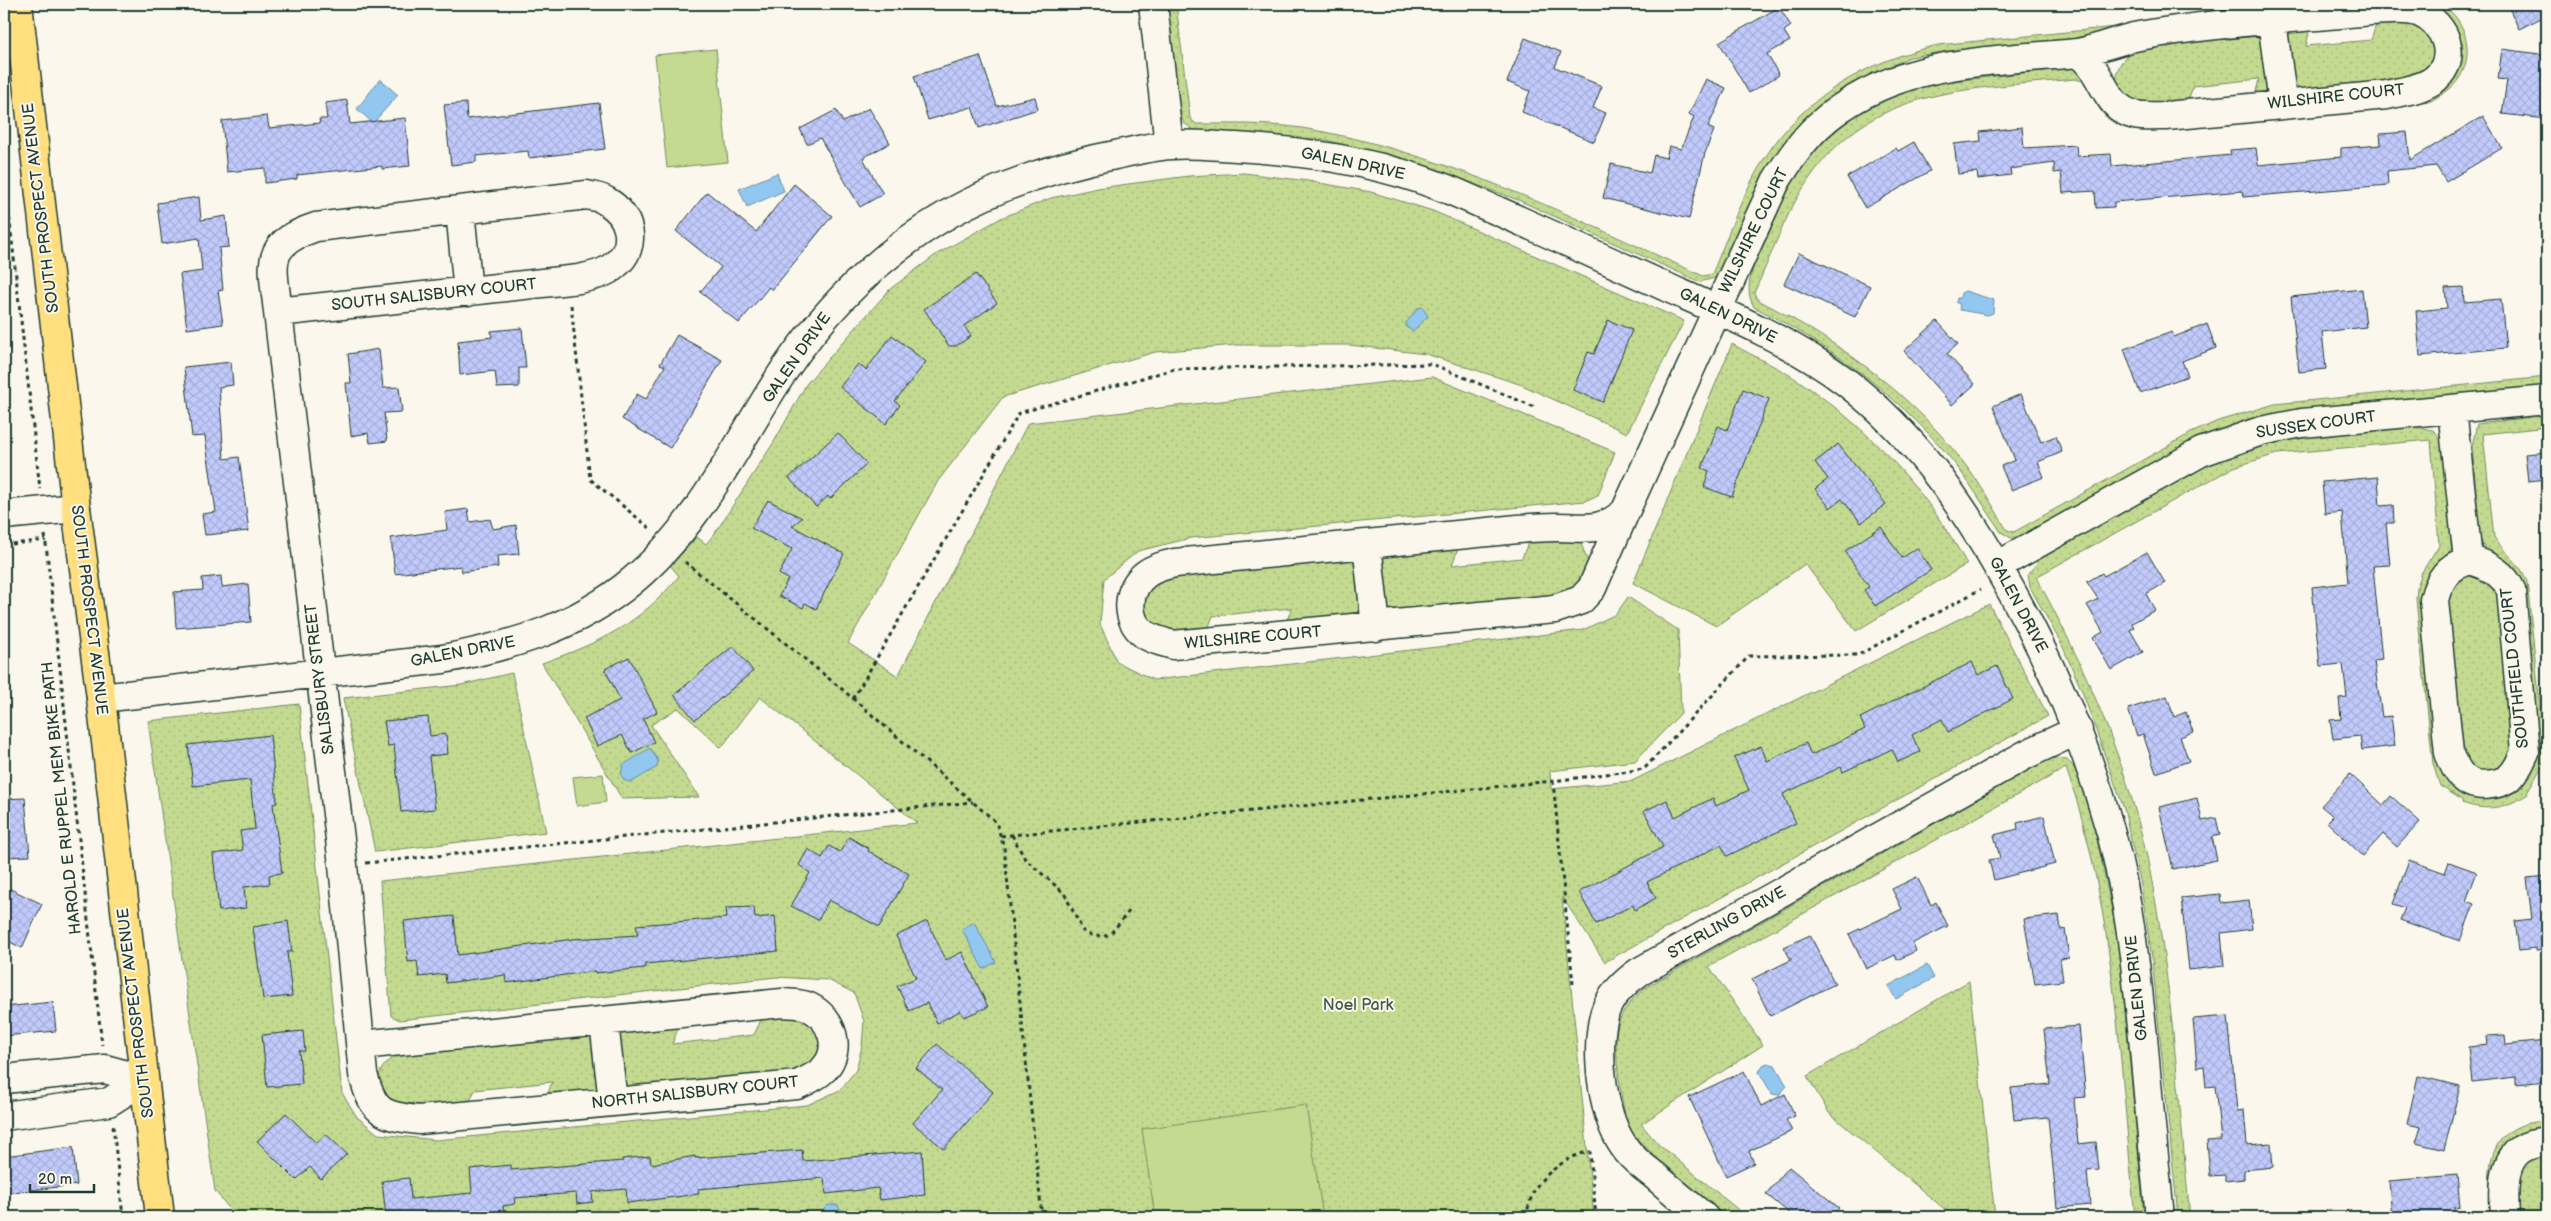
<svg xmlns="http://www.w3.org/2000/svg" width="2551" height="1221" viewBox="0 0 2551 1221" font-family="'Balsamiq Sans',sans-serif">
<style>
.green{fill:url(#green-dots);stroke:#728c62}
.pitch{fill:#c4da90;stroke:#728c62}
.water{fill:#92c7f0;stroke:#6490a5}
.building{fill:url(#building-cross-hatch);stroke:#1f3d34}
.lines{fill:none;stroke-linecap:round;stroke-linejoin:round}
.minor-casing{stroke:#1f3d34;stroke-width:31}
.major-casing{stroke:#1f3d34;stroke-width:31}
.path{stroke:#1f3d34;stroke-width:3;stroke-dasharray:4 4;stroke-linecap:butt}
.minor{stroke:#fbf7ec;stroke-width:28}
.major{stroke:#ffdf80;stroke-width:28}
.labels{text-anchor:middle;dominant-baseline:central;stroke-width:4;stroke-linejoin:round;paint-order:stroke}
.street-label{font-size:16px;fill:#1f3d34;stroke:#fbf7ec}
.park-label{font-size:16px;fill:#405c46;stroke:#fbf7ec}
</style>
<defs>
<pattern id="green-dots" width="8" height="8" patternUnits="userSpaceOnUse" patternTransform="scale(1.25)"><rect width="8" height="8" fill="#c4da90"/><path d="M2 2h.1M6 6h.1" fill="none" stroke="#a8bc7d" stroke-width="1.8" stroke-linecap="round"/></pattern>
<pattern id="building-cross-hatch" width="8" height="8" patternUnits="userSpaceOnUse" patternTransform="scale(1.25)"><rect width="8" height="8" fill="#c2cafc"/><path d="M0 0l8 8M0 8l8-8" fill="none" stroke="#a6aed9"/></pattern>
</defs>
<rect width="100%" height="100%" fill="#fbf7ec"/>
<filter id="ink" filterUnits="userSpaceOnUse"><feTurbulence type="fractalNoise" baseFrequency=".02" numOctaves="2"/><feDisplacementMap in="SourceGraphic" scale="10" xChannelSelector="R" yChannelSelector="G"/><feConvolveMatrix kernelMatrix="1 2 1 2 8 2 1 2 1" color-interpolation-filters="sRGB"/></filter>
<g filter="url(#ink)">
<path class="green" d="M1165,4H1176L1190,118L1196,124C1231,124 1267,123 1302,128C1444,151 1573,218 1703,276L1712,274C1728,236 1742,194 1764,159C1804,96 1867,61 1938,45L2343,4L2043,44L1948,51L1910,57L1856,82L1820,108L1718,277L1700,282L1518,200L1436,170L1326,140L1195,131L1184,123L1177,108Z
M2425,4C2430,4 2436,3 2441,4C2444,5 2447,8 2450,11C2469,28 2473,59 2458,80C2451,90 2441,95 2431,101L2140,131C2100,123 2103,112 2083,81L2075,79C1957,91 1859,85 1795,202C1779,231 1768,263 1754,293L1758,300C1844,344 1921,400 1977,481C1988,496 1997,514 2007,530L2014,532L2191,433L2218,421L2275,404L2547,377V387L2314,410L2249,419L2209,434L2030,534L2011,538L2001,532C1984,506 1967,478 1947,454C1893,391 1828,344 1754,307C1740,283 1759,257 1769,233C1777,214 1785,194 1797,176C1822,136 1867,101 1913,88C1940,81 1968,80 1995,76C2023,73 2051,70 2078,68L2115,120L2454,77C2467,46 2461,13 2425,4Z
M2378,19L2426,26L2438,56L2415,81L2301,95L2287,83L2281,41L2292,27L2311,25L2306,46L2371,40Z
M2253,31L2268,43L2273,85L2260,99L2254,100L2259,79L2193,86L2186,107L2129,101L2115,82C2117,65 2124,57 2136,46Z
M1244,173L1308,181L1371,192L1433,211L1684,321L1627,433L1522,385L1426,354L1349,345H1236L1155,352L1003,397L938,481L848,643L898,676L1028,423L1432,377L1615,452L1598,495L1585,501L1191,538L1138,551L1104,579L1100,624L1117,662L1154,680L1583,630L1616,614L1628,597L1678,630L1681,713L1635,761L1550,771L1551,789L1632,781L1989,604L2048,716L1605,962L1562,897L1594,1217H236L215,1191L148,721L299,704L342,1093L357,1117L378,1134L436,1140L807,1105L840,1090L856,1070L862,1046L864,1021L854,993L828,980L776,977L400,1020L391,1016L380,881L917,823L760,697L721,748L678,708L651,725L699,797L622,799L542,663C599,643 640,624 679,576L670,565L697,537L706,544L715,533L774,442L807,383L890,289L937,254L1001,218L1051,198L1098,188L1189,176Z
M1732,344C1755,357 1780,368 1802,383C1872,431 1926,490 1967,564L1856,631L1805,564L1716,626L1633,583Z
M2547,415V427L2483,434L2494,537C2504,554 2521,562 2527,582L2544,743V763L2527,792L2528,794C2506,808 2488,812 2462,803V800L2440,786L2433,764L2416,599L2417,587L2422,572L2439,545L2431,440L2277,454L2234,467L2036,577C2085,666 2125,758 2147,857C2172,974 2178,1098 2190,1217H2178L2152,958L2140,880L2124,809L2082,691L2062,645L2030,587L2028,574L2040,559L2206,464L2241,450L2279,440L2415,427L2433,430L2442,439L2452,525V548L2436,565L2426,582L2471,797C2501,803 2516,794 2532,769L2513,569L2498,557L2487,553L2480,539L2472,446L2477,424Z
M1531,535L1580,541L1588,562L1579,592L1398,620L1381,608L1376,565L1388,550L1460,543L1452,565L1522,558Z
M1348,554L1362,565L1367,609L1354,624L1282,631L1292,608L1213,616L1204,639L1147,624C1140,597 1143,594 1163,576Z
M2473,573L2498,586L2513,761L2488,774L2469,768L2460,756L2444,601L2455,578Z
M512,673L546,832L375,852L343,698L461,685Z
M2057,758L2067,760L2073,766L2081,782L2097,839L2119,944L2144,1217H2135C2120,1069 2116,909 2066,768L1709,966L1763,1045L1641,1124L1658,1144L1747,1217C1741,1217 1733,1219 1728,1217C1719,1215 1637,1142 1631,1132C1622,1116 1615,1055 1616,1035C1618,1015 1630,1000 1645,988L2045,761Z
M1969,981L1995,1217H1954L1829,1113L1807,1076Z
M784,1011L814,1021L825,1044L803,1076L633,1094L618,1078L613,1041L624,1027L681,1021L672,1044L754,1035L764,1013Z
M585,1031L600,1042L603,1084L592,1099L544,1104L552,1082L475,1090L465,1111L393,1108C377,1083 370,1074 397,1054Z
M2547,1121V1131L2528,1134L2492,1217C2486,1170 2485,1123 2547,1121Z
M2547,1154V1217H2515L2513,1185L2527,1160Z"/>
<path class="pitch" d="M716,49L728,162L667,168L655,55Z
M603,774L606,802L577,806L573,777Z
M1306,1105L1323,1217H1155L1142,1129Z"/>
<path class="water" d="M380,79L398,95L373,123L357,109Z
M777,173L784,191L747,207L739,189Z
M1965,291L1994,300L1993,313L1988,315L1960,310L1959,303H1956L1957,298H1960L1961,293Z
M1422,307L1428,316L1413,331L1406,327V323L1418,308Z
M650,748L658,761L657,767L632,782L625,781L621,775L623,765Z
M974,922L996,962L983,969L962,929Z
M1927,965L1934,978L1896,999L1888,986Z
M1767,1063L1775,1065L1787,1086L1779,1095L1772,1094L1759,1072L1763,1065Z
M828,1205H838L840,1210H844V1213L841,1214V1217H825L824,1209Z"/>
<path class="building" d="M2507,4H2547V15L2519,29Z
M1779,7L1791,26L1784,31L1790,41L1767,54L1779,75L1749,93L1719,42Z
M1525,38L1561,52L1555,67L1602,86L1593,108L1606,113L1594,142L1522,112L1530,91L1507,82Z
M2502,49L2547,55V119L2502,114L2507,80L2498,79Z
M980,56L997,106L1035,97L1038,109L979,128L972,107L928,120L914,76Z
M1706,79L1726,88L1708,127L1714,130L1705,153L1689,219L1603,198L1611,164L1650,173L1654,155L1666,158L1669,146L1681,149L1694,117L1689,114Z
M347,100L350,124L405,118L410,166L382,169V166L297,175V179L265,183V168L227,172L222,121L267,116L269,128L320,123L319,119H327L325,103Z
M466,103L467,119L599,103L605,149L529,158L528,151L476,156V162L451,165L444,105Z
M869,108L890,143L863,158L883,194L860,207L820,138L807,144L800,129L836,110L843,122Z
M2483,116L2502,148L2446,182L2436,166L2387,171L2388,185L2243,197L2242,191L2114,202V207L2096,208L2095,191L2063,193L2061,172L2054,173V163L2010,169L2011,175L1978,179L1977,172L1958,174L1954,144L1981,141L1980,132L2022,127L2024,148L2076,145L2077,156L2111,154L2112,166L2231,155L2230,150L2256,148L2258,165L2341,157V148L2381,145L2380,134L2407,132L2410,160Z
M1914,142L1930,171L1865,208L1847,177L1896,148L1898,151Z
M794,184L832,216L772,290L769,287L739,323L700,292L721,267L676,231L707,192L756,232Z
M199,197L201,220L226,216L229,247L219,248L223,290L218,291L223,324L187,329L180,274L202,271L199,238L162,244L157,203Z
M1799,253L1870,286L1855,317L1784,284Z
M976,274L997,303L964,326L971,336L956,346H949L924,309Z
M2463,287L2464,302L2501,299L2506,348L2420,356L2416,311L2447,308L2445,288Z
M2362,289L2366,327L2322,332L2326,369L2299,372L2291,297Z
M1608,320L1632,330L1603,402L1573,390L1588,352L1594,354Z
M1937,321L1958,344L1947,354L1975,384L1952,405L1904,351Z
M2207,324L2216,348L2182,361L2188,376L2140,393L2124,349L2172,332L2174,337Z
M522,328L526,368H519V387L497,388L495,371L460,375L458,341L492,337L491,331Z
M677,335L722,360L670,448L622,419L637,394L646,399L665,366L660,364Z
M892,335L926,362L895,401L900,405L886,424L840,387L858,364L866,370Z
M379,349L383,388L399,387L402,412L384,413L387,441L370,443L368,433L351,436L346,383H351L348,354Z
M231,362L233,385L219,387L224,459L239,457L249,531L205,535L202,514L216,512L205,436L192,437L184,367Z
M1743,389L1769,399L1732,497L1704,487L1709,471L1702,468L1718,426L1727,430Z
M2021,394L2041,442L2056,436L2062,452L2038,462L2044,477L2011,490L2001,466L2015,460L1993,406Z
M838,433L867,464L830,499L828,496L816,507L789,478Z
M1838,444L1886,504L1861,523L1842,499L1830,508L1815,489L1828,479L1815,462Z
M2547,452V479L2528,481L2525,454Z
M2378,477L2380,506L2393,505L2394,523H2386L2390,565L2373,566L2382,660L2374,661L2382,717L2391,716L2395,746L2362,750L2360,736L2333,739L2330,720L2341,719L2339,698L2347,697L2343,664L2320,666L2312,587L2348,583L2342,512L2325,514L2322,482Z
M768,500L802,518L792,526L844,554L816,609L805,603L803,608L779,596L788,579L779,574L792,549L751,528Z
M468,509L470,522L490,519L493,529L516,525L519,554L497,556L498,567L462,572L461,566L395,574L391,538L447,530L445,512Z
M1881,527L1902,558L1917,548L1931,570L1875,606L1864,590L1869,587L1845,551Z
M2147,552L2165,583L2146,594L2155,610L2132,623L2134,628L2130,630L2143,652L2111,670L2093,638L2103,632L2087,605L2098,599L2087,582L2102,573L2104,576Z
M221,576L222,587L248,584L251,622L176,628L174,592L203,590L202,578Z
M733,646L753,671L695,720L674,695Z
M629,657L657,712L643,719L654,742L632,753L622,735L597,746L584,718L620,700L605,669Z
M1972,662L1978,675L1997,666L2013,699L1948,732L1942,719L1912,735L1920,752L1898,762L1892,749L1843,772L1841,767L1783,794L1796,823L1727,856L1721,845L1647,882L1656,898L1635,910L1633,905L1596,924L1579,892L1663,847L1644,811L1667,800L1675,817L1713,798L1716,806L1749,790L1734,758L1761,746L1767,761L1806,743L1811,755L1865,729L1860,718Z
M2167,696L2174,717L2186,712L2193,732L2180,737L2189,761L2156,773L2143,734L2137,736L2128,709Z
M428,717L430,736L446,734L448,754L429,756L435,809L401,812L394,745L388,746L384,721Z
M270,735L277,803L273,804L282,873L269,875L270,884L244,887L246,908L219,911L213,854L243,850L240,831L255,829L250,780L193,786L188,745Z
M2350,774L2383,805L2391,796L2420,822L2397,847L2383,834L2363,856L2327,822L2333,816L2321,806Z
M25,798L30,856L4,857V799Z
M2197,798L2202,821L2216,818L2220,835L2212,837L2217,860L2173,869L2159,807Z
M2044,816L2055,864L1994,880L1989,860L2000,858L1994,835L2018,829L2017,823Z
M849,837L869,849L868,851L909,874L879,927L829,900L818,920L791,906L810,873L799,865L808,849L822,858L829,846L840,852Z
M2409,860L2445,873L2449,862L2477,872L2466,901L2474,904L2460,941L2400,920L2405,908L2393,904Z
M2547,876V950L2536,951V948L2519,950L2515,921L2532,919L2527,878Z
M1917,877L1931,905L1936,902L1948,926L1913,943L1916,951L1897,960L1895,955L1866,969L1849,934L1902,909L1892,889Z
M4,886L42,904L22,948L4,939Z
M2220,894L2221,903L2249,900L2252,929L2221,933L2224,966L2189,970L2181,898Z
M754,907L755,918L775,916L778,951L645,964V968L595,973V971L506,983L505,975L446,983L445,974L419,977L417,961L408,962L404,921L454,916L458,955L573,939L638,935L636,925L727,918L726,908Z
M2059,915L2061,930L2065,929L2069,958L2060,959L2063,981L2035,984L2024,919Z
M288,921L292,952H287L292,996L263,999L253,927Z
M927,921L946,960L962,952L988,1007L964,1017L960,1011L937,1023L927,1003L909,1011L897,986L916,978L896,936Z
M1810,935L1835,984L1770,1016L1752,979L1791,960L1784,947Z
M53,1002L56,1031L4,1036V1007Z
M2228,1016L2237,1111L2244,1110L2247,1145L2271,1143L2273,1167L2244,1170V1179L2225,1181V1175L2210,1176L2207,1141L2221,1140L2215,1086L2206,1087L2204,1066L2197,1067L2193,1019Z
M2079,1026L2086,1097L2074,1098L2078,1144L2096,1142L2099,1170L2087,1171L2090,1205L2057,1208L2048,1117L2014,1120L2011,1088L2050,1084L2044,1029Z
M303,1031L305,1051H299L302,1084L267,1087L262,1035Z
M2505,1035L2506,1045L2547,1041V1081L2516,1084V1077L2472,1082L2468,1047L2488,1045L2487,1036Z
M937,1044L993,1092L944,1149L913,1123L942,1090L916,1068Z
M1744,1071L1761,1106L1785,1094L1795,1116L1786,1120L1792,1131L1749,1151L1754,1163L1726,1176L1689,1097Z
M2418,1076L2460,1086L2444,1150L2416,1143L2421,1127L2407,1124Z
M286,1113L316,1143L326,1134L347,1154L321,1179L310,1167L296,1180L257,1141Z
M73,1147L77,1185L4,1193V1156Z
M802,1150L803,1161L922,1151L925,1195L880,1200L878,1188L826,1194L824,1178L698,1189L699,1194L627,1203L626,1189L592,1192L593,1202L577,1204L576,1193L514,1198L515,1204L503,1206L504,1217H386L382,1181L409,1178L411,1199L472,1193L470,1169L511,1165V1170L623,1161L622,1159L650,1156L651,1164L695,1156V1158Z
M1789,1167L1839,1208L1831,1217H1794L1766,1194Z
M2457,1175L2460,1207L2454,1208L2455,1217H2392L2389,1181Z"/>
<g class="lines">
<g class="minor-casing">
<path id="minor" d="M1153,4L1169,145
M2370,11C2385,11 2406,7 2420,13C2446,24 2459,58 2435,79C2422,89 2403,91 2387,95L2166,116C2156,116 2144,117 2135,115C2103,108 2103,68 2077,53C2098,49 2118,40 2139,36C2215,22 2293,19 2370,11Z
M2272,21L2283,104
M587,195C593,197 601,197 606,201C630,214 639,246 615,265C605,274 592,276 579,279L278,312C273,264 262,245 316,227Z
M460,210L468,292
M278,312L343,865L363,1074C373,1112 381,1116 419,1120L797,1085C806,1081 816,1077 824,1069C843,1049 832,1018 809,1007C801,1003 791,1004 782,1003L361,1045
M2452,409L2468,560
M1625,512L1592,588L1581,600L1555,609L1173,645C1163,642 1153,640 1144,634C1124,619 1127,588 1146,574C1154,568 1165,565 1175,563L1518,529C1531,528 1544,527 1556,527C1587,527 1600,533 1625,512Z
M1625,512L1776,181C1788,162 1801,142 1818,126C1890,60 1985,62 2077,53
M4,515L76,508
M1367,544L1376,627
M2468,560C2486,564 2503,572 2511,590L2525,752C2521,761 2518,769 2511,776C2500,786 2474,789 2463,777C2456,771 2453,762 2449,753L2434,600C2439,579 2448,567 2468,560Z
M1997,566L2201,452L2261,431L2302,423L2547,400
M101,698L443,659C512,646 577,627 632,581C700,525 736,444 783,372C826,308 882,252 950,213C1004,183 1060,165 1120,154C1137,150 1154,146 1171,145C1192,143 1215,146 1236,147C1304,151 1374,161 1439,186C1459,193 1478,203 1498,211C1557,237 1616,264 1675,291C1734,317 1794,343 1846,382C1912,433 1959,499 2000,571C2048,654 2085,740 2111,833C2129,899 2136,968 2143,1037C2148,1097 2154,1157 2160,1217
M604,1022L613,1102
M4,1079L105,1069L144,1080
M4,1116L109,1102L144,1080
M1704,1217C1687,1203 1670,1189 1654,1175C1645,1168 1635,1161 1628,1152C1602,1121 1594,1051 1605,1012C1610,996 1626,981 1639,972L2027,754L2078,730
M2505,1217C2503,1184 2501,1142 2547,1143"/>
</g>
<g class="major-casing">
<path id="major" d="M18,4L76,508L101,698L160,1217"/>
</g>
<path class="path" d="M4,170L40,489
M571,305L590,479L651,529
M45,535L102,1045
M4,545L46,540
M685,562L843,690L996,822L1004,847L1042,1217
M853,699L1019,413L1174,369L1432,364L1537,408
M1553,781L1573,984
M1012,835L1025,859L1064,893L1083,931L1091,935L1103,937L1111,933L1130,910
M1001,836L1553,781L1644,769L1749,656L1858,655L1981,589
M366,863L973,802
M113,1126L123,1217
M1526,1217C1528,1209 1530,1199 1534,1191C1540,1176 1574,1152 1590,1152L1596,1217"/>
<use href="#minor" class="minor"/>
<use href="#major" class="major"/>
</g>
</g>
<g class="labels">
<g class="street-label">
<text transform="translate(2336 97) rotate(-6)">WILSHIRE COURT</text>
<text transform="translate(1353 164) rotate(12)">GALEN DRIVE</text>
<text transform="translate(41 208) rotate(-97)">SOUTH PROSPECT AVENUE</text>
<text transform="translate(1754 231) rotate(-64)">WILSHIRE COURT</text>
<text transform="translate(434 295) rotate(-6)">SOUTH SALISBURY COURT</text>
<text transform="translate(1728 316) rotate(26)">GALEN DRIVE</text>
<text transform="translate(797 358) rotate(-55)">GALEN DRIVE</text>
<text transform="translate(2316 425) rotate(-8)">SUSSEX COURT</text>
<text transform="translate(2018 605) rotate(62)">GALEN DRIVE</text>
<text transform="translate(89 610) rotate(83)">SOUTH PROSPECT AVENUE</text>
<text transform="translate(1253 638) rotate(-5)">WILSHIRE COURT</text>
<text transform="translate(463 652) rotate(-11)">GALEN DRIVE</text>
<text transform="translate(2515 668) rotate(-96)">SOUTHFIELD COURT</text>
<text transform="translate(320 679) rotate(-97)">SALISBURY STREET</text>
<text transform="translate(62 798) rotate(-96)">HAROLD E RUPPEL MEM BIKE PATH</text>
<text transform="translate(1727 923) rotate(-29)">STERLING DRIVE</text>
<text transform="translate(2137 988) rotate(-96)">GALEN DRIVE</text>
<text transform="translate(136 1013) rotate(-97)">SOUTH PROSPECT AVENUE</text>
<text transform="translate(695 1093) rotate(-6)">NORTH SALISBURY COURT</text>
</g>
<g class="park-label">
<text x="1358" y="1005">Noel Park</text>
</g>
</g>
<rect width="2551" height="1221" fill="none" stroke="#fbf7ec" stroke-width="20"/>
<rect x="10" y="10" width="2531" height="1201" fill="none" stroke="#1f3d34" stroke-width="2" filter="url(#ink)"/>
<path d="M30 1184v8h64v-8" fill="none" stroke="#1f3d34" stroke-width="2.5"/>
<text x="38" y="1184" font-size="15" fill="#1f3d34" stroke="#fbf7ec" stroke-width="4" paint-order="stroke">20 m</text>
</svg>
